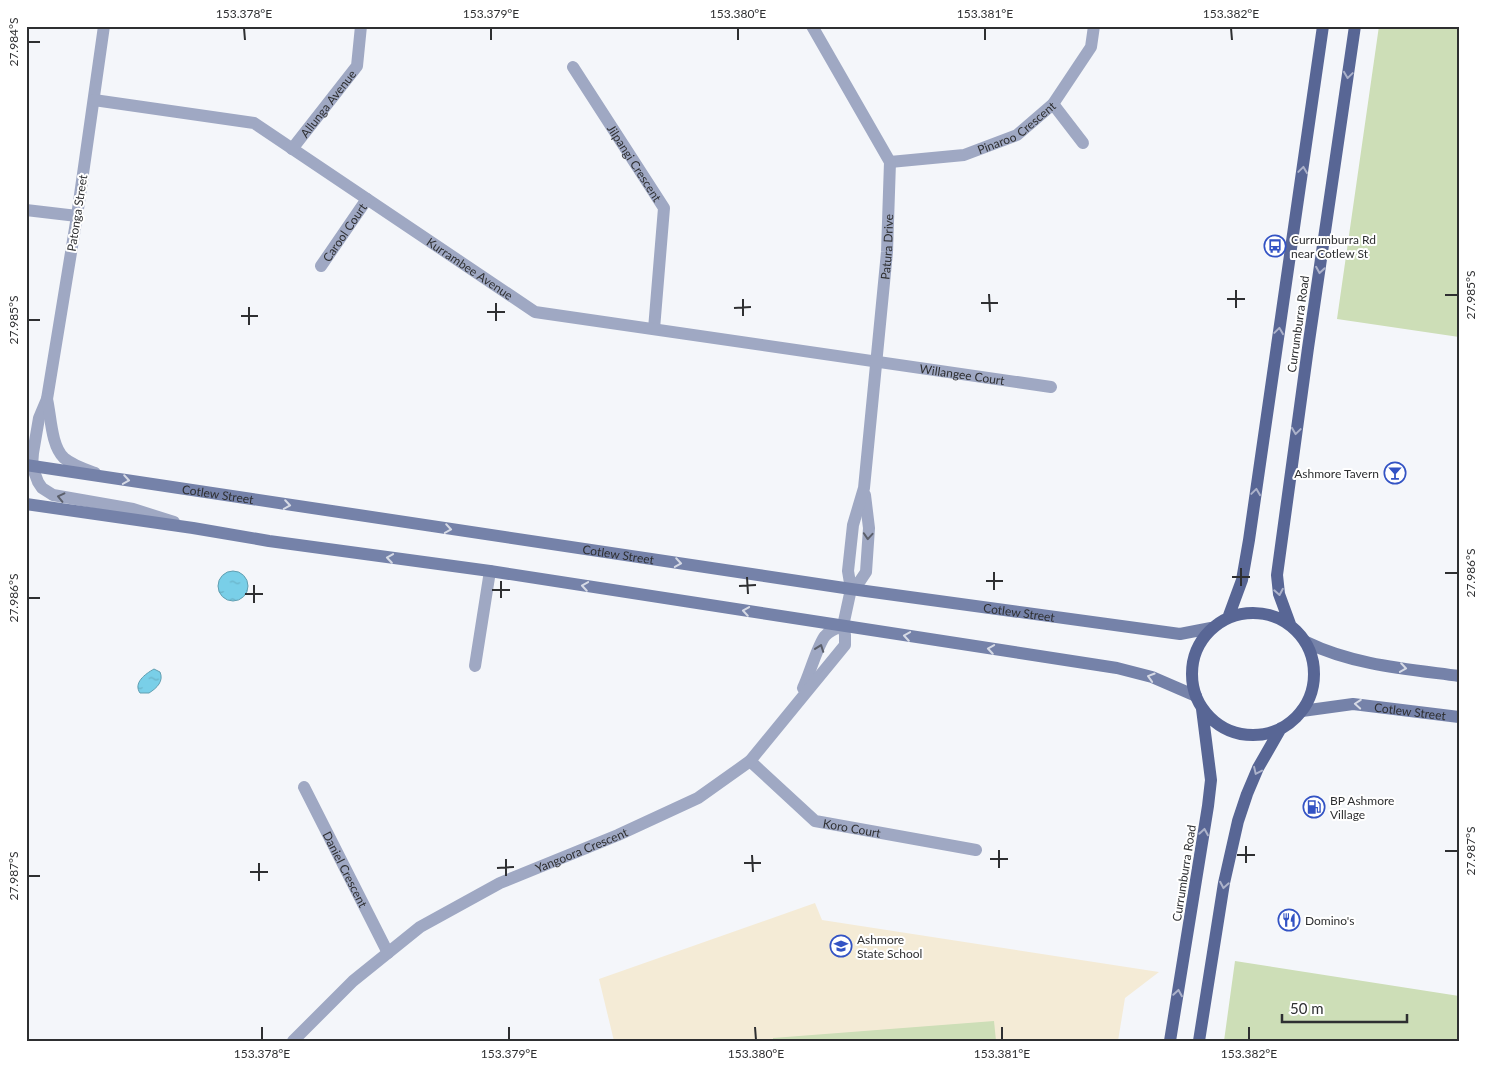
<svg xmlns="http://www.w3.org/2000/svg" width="1485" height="1067" viewBox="0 0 1485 1067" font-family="Lato,sans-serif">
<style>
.education{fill:#f4ebd6}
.park{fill:#cddeb7}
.water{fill:url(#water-ripples);stroke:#629fb1}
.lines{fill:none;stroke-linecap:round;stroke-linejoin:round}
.street{stroke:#9fa8c3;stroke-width:12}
.secondary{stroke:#7582a9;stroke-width:12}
.primary{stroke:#586695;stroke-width:12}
.oneway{stroke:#acb2ca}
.oneway2{stroke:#d6dae5}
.oneway3{stroke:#5b5f6b}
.ticks{fill:none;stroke:#2e2f31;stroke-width:2}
.labels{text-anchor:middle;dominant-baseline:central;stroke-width:4;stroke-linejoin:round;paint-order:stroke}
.street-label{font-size:12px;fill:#2e2f31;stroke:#fff}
.poi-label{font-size:12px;fill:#2e2f31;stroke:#fff;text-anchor:start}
.neatline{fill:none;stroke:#2e2f31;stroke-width:2}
.ticks-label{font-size:12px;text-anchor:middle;fill:#2e2f31}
</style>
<defs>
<pattern id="water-ripples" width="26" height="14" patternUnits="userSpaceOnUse" patternTransform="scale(1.25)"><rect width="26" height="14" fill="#79cfe8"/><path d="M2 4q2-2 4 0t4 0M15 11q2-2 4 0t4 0" fill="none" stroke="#69b2c7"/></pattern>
</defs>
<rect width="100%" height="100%" fill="#f4f6fa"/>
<path class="education" d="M815,903L822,920L1159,972L1125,998L1118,1041H614L599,979Z"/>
<path class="park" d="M1379,26H1459V337L1337,319Z
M1235,961L1459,996V1041H1224Z
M994,1021L996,1041H773V1038Z"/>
<path class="water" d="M218 586a15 15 0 1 1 30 0a15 15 0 1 1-30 0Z
M154,669L160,672C164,681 157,688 149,693H140C133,683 145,674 154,669Z"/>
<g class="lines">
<g class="street">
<path d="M104,26L77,216L47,399L39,418L33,453L32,466L38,482L42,488L53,495L133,509L174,522"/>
<path id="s1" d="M573,67L664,208L654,329"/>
<path id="s2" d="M94,100L254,123L535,312L1051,387"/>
<path d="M1053,104L1083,143"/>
<path id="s3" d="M292,149L357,66L361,26"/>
<path id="s4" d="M890,162L964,155L1017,135L1053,104L1091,47L1094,26"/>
<path d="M26,210L77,216"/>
<path id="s5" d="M321,266L367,199"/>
<path d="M47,399C51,416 51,446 64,458C72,465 84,469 95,473"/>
<path d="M851,589L860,581L866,572L869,528L865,495"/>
<path d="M475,666L490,571"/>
<path d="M803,688C809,676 818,644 825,636C830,630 837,628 843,626"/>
<path id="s6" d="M750,761L815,821L976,850"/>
<path id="s7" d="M304,787L388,953"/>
<path id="s8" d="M293,1041L353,981L420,927L500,883L618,835L698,798L750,761L845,645V635L843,626L851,589L848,571L853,525L864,488L887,252L890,162L812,26"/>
</g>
<g class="secondary">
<path id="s9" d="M26,465L851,589L1180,634L1211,628"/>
<path d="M26,504L193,528L269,541L490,571L1117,668L1152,677L1196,696"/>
<path d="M1306,642C1353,665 1407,669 1459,676"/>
<path id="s10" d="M1302,711L1353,704L1459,717"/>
</g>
<path class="primary" d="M1192 674a61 61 0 1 1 122 0a61 61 0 1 1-122 0Z
M1228,618L1242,580L1249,540L1323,26
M1290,624L1279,594L1277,575L1308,348L1355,26
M1170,1041L1208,806L1211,780L1202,709
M1199,1041L1224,883L1238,821L1247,794L1258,768L1281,728"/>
</g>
<defs><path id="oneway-chevron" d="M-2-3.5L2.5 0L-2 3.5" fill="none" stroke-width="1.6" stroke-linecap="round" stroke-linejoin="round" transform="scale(1.25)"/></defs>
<g class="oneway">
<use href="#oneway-chevron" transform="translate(1348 75) rotate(98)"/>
<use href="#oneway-chevron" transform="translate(1303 170) rotate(-82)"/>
<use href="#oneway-chevron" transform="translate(1320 270) rotate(99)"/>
<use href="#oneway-chevron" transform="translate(1279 331) rotate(-82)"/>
<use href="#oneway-chevron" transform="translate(1296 431) rotate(98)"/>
<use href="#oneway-chevron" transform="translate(1256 492) rotate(-82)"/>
<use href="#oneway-chevron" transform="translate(1279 592) rotate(80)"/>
<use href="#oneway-chevron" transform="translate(1257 771) rotate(115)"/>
<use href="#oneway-chevron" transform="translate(1204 832) rotate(-81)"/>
<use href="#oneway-chevron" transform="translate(1224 885) rotate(100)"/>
<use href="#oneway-chevron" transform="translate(1178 993) rotate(-81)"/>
</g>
<g class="oneway2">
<use href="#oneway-chevron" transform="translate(126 480) rotate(9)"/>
<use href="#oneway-chevron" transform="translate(287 505) rotate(9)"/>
<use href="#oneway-chevron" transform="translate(448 529) rotate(9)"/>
<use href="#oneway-chevron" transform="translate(390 558) rotate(-172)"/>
<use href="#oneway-chevron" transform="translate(678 563) rotate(9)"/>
<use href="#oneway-chevron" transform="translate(585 586) rotate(-171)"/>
<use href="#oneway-chevron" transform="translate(746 611) rotate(-171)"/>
<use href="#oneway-chevron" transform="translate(907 636) rotate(-171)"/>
<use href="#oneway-chevron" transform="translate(991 649) rotate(-171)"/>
<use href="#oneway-chevron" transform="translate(1403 668) rotate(8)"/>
<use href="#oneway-chevron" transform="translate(1151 677) rotate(-163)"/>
<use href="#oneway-chevron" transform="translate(1358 704) rotate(-176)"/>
</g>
<g class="oneway3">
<use href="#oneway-chevron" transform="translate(61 497) rotate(-167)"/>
<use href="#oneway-chevron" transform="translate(868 536) rotate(94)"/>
<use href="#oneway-chevron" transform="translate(820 648) rotate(-70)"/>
</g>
<path class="ticks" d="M244,28L245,40M491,28V40M738,28V40M985,28V40M1231,28L1232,40M28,42H40M1236,290V308M989,294L990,312M1445,295H1458M743,299V316M1227,299H1245M496,303V321M981,303H998M249,307V325M734,308L751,307M487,312H505M241,316H258M28,320H40M1241,568V586M994,572V590M1445,573H1458M747,577L748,594M1232,577H1250M501,581V598M986,581H1003M254,585V603M739,586L756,585M492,590H510M245,594H263M28,598H40M1246,846V863M999,850V868M1445,851H1458M752,855L753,872M1237,855H1255M506,859V876M990,859H1008M259,863V881M744,863H761M497,868L514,867M250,872H268M28,876H40M262,1027V1040M509,1027V1040M755,1027L756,1040M1002,1027V1040M1249,1027V1040"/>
<defs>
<g id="bus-ring" transform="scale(1.125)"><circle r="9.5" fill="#fff" stroke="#3353c4" stroke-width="1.5"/><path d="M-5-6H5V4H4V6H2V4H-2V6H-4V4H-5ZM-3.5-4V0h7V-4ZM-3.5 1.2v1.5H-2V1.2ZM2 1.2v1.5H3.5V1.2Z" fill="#3353c4"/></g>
<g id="bar-ring" transform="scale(1.125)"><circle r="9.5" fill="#fff" stroke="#3353c4" stroke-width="1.5"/><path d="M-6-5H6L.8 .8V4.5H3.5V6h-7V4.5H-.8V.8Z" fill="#3353c4"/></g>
<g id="fuel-ring" transform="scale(1.125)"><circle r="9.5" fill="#fff" stroke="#3353c4" stroke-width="1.5"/><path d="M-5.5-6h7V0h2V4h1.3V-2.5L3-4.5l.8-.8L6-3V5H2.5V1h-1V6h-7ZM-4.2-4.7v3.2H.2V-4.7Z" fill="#3353c4"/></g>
<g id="restaurant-ring" transform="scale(1.125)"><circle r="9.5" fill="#fff" stroke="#3353c4" stroke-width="1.5"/><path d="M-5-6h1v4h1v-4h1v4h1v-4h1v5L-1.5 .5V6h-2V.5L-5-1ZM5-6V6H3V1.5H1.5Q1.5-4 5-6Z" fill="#3353c4"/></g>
<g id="school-ring" transform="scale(1.125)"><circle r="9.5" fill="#fff" stroke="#3353c4" stroke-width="1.5"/><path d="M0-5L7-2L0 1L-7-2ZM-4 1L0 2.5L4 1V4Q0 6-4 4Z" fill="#3353c4"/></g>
</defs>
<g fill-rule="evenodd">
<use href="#bus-ring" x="1275" y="246"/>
<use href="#bar-ring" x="1395" y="473"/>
<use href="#fuel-ring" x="1314" y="807"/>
<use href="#restaurant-ring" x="1289" y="920"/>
<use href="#school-ring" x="841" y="946"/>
</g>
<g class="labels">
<g class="street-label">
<text stroke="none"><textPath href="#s3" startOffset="58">Allunga Avenue</textPath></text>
<text stroke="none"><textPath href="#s4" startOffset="134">Pinaroo Crescent</textPath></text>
<text stroke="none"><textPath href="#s1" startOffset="114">Jilpangi Crescent</textPath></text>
<text transform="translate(77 213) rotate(-81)">Patonga Street</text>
<text stroke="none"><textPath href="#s5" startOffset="41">Carool Court</textPath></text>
<text stroke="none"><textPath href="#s8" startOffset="1094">Patura Drive</textPath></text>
<text stroke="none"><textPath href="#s2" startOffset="422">Kurrambee Avenue</textPath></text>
<text transform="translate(1298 324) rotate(-82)">Currumburra Road</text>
<text stroke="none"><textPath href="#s2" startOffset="932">Willangee Court</textPath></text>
<text stroke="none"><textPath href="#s9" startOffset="194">Cotlew Street</textPath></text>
<text stroke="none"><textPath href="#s9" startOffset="599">Cotlew Street</textPath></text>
<text stroke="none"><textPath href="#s9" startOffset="1004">Cotlew Street</textPath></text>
<text stroke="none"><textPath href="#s10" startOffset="109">Cotlew Street</textPath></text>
<text stroke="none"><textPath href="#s6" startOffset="126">Koro Court</textPath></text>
<text stroke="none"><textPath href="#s8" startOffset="350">Yangoora Crescent</textPath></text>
<text stroke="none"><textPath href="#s7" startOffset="92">Daniel Crescent</textPath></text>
<text transform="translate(1184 873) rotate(-81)">Currumburra Road</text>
</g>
<g class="poi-label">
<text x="1291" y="239">Currumburra Rd<tspan x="1291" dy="14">near Cotlew St</tspan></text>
<text x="1379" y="473" text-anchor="end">Ashmore Tavern</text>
<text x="1330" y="800">BP Ashmore<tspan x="1330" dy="14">Village</tspan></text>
<text x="1305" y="920">Domino's</text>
<text x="857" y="939">Ashmore<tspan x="857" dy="14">State School</tspan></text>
</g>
</g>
<rect width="1485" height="1067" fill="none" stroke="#ffffff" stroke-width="55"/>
<path d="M1282 1014v8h125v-8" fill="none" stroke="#2e2f31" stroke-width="2.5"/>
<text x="1290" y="1014" font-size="15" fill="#2e2f31" stroke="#ffffff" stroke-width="4" paint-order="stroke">50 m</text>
<rect x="28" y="28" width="1430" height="1012" class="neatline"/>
<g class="ticks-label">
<text x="244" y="18">153.378°E</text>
<text x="491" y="18">153.379°E</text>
<text x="738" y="18">153.380°E</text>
<text x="985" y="18">153.381°E</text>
<text x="1231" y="18">153.382°E</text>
<text transform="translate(14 42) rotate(-90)" y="4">27.984°S</text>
<text transform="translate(1471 295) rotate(-90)" y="4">27.985°S</text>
<text transform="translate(14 320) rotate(-90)" y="4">27.985°S</text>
<text transform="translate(1471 573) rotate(-90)" y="4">27.986°S</text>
<text transform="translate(14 598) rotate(-90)" y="4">27.986°S</text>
<text transform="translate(1471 851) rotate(-90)" y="4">27.987°S</text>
<text transform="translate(14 876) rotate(-90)" y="4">27.987°S</text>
<text x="262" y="1058">153.378°E</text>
<text x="509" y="1058">153.379°E</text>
<text x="756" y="1058">153.380°E</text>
<text x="1002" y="1058">153.381°E</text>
<text x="1249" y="1058">153.382°E</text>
</g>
</svg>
